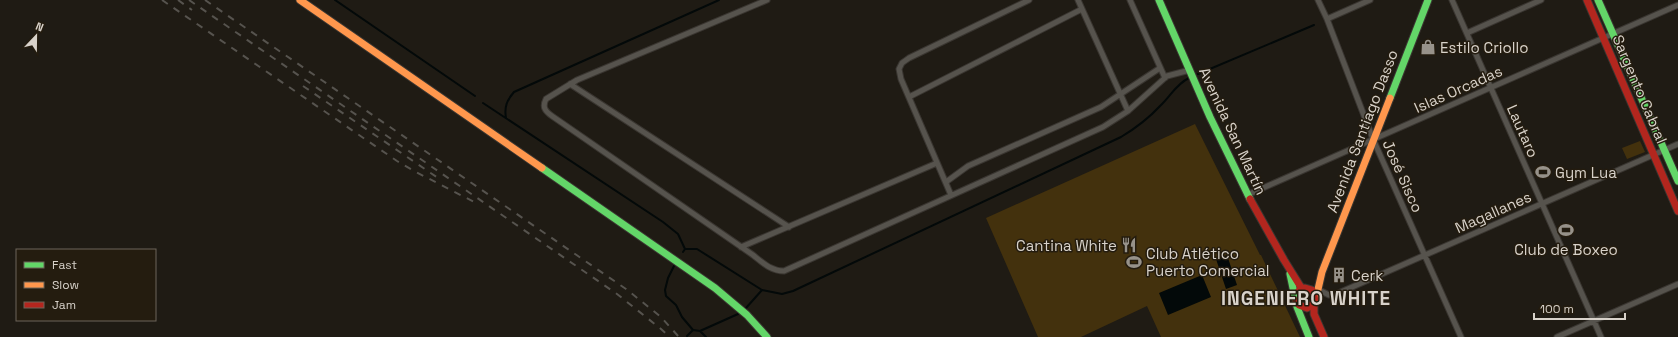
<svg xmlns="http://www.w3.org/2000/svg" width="1678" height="337" viewBox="0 0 1678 337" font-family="'Space Grotesk',sans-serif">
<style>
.green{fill:#43310d}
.water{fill:#030909}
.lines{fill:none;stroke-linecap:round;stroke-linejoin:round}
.stream{stroke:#030909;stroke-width:2}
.street-casing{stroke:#3a3631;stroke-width:7}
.fast-casing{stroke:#3a3631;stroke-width:9}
.slow-casing{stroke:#3a3631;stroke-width:9}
.jam-casing{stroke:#3a3631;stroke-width:9}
.street{stroke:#56534d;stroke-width:5}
.fast{stroke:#63d668;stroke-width:7}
.slow{stroke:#ff974d;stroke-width:7}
.jam{stroke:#b3261e;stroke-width:7}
.rail{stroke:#56534e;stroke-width:2;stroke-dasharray:7 7;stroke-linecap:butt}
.labels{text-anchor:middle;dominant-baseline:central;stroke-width:3;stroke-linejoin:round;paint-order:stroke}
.poi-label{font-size:15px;fill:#d8d2ca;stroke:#241c0f;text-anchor:start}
.street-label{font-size:15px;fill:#d8d2ca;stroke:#241c0f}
.district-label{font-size:19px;font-weight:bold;letter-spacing:1px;fill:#d8d2ca;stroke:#241c0f}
</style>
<rect width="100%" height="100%" fill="#1f1b14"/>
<path class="green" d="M1195,124L1260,255H1261L1300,337H1161L1147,306L1081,337H1038L986,218Z
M1640,141L1645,152L1627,159L1622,148Z"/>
<path class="water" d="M1227,255L1237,285L1226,289L1216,259Z
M1202,275L1211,297L1168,315L1159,293Z"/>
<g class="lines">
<path class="stream" d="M335,0L475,96
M1198,74L1314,25
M483,103L663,222L678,234L685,249
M506,118C504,107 507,100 514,92L719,0
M683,252L685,249H697L762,290L782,294L793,291L1121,137C1136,128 1148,119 1160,106C1170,97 1176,84 1189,78
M674,266L668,278L665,290L666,296L676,305L682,317L693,330
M746,308L762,290
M700,331L706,337
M687,336L693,330L700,331L738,314"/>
<g class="street-casing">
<path id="street" d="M767,0L577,80L546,99C542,107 545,111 552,116L753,255C763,263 771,271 784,271L1103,127L1128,111L1167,76L1190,70
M1078,0L1128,111
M1130,0L1165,78
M1318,0L1327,19L1373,139L1461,337
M1452,0L1601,337
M1327,19L1370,0
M1467,33L1541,0
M570,84L789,227
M909,97L1082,9
M946,182L968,166L1101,107L1160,68
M951,195L901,79L899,69L902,63L909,58L1029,0
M1247,195L1678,5
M741,247L937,163
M1317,289L1329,295H1334L1678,144
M1557,337L1678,284"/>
</g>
<g class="fast-casing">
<path id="fast" d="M1159,0L1210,117L1250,199
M1598,0L1678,181
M1390,98L1428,0
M542,168L715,288L747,315L767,337
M1290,274L1297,307L1309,337"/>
</g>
<g class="slow-casing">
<path id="slow" d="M300,0L542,168
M1316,298L1322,272L1390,98"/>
</g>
<g class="jam-casing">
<path id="jam" d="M1587,0L1678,211
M1250,199L1284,260L1302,289
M1296,301L1299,305L1307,308C1316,304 1316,297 1312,290L1305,288L1299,291
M1314,304V314L1324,337"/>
</g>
<use href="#street" class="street"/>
<use href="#fast" class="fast"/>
<use href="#slow" class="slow"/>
<use href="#jam" class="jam"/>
<path class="rail" d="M162,0L397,161L414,171L478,204
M178,0L192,10
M189,0L617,294L661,329L670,337
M205,0L626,289L661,317L679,337
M303,86L438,178"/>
</g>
<defs>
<g id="shop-bare" transform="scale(1.2)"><path d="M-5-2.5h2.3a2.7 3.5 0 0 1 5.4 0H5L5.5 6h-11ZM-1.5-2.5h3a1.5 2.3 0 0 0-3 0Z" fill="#97928a" stroke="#241c0f" stroke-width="2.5" paint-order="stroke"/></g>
<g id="stadium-bare" transform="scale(1.2)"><path d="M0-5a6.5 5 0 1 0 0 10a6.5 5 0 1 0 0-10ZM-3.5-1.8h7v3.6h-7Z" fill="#97928a" stroke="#241c0f" stroke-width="2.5" paint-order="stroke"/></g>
<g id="restaurant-bare" transform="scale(1.2)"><path d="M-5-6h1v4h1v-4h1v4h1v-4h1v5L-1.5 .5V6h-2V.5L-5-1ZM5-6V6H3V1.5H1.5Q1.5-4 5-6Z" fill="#97928a" stroke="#241c0f" stroke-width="2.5" paint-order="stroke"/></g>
<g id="building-bare" transform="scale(1.2)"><path d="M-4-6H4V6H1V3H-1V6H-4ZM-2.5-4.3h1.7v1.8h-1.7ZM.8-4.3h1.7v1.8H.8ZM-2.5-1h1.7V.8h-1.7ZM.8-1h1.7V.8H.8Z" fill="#97928a" stroke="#241c0f" stroke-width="2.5" paint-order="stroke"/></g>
</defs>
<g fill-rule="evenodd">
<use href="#shop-bare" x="1428" y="47"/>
<use href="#stadium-bare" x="1543" y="172"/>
<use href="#stadium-bare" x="1566" y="230"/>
<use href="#restaurant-bare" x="1129" y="245"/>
<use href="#stadium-bare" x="1134" y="262"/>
<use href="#building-bare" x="1339" y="275"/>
</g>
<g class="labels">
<g class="poi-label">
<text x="1440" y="47">Estilo Criollo</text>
<text x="1555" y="172">Gym Lua</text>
<text x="1117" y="245" text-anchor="end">Cantina White</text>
<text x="1566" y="249" text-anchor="middle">Club de Boxeo</text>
<text x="1146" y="253">Club Atlético<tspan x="1146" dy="17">Puerto Comercial</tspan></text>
<text x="1351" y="275">Cerk</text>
</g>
<g class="street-label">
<text transform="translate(1458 89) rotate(-24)">Islas Orcadas</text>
<text transform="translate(1640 89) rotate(67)">Sargento Cabral</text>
<text transform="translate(1233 131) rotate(65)">Avenida San Martín</text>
<text transform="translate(1362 131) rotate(-69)">Avenida Santiago Dasso</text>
<text transform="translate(1523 131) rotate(66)">Lautaro</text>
<text transform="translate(1403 176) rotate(66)">José Sisco</text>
<text transform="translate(1493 212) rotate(-24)">Magallanes</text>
</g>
<g class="district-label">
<text x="1306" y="298">INGENIERO WHITE</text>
</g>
</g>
<rect x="16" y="249" width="140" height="72" fill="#241c0f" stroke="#6c655a"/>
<rect x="24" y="262" width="20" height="6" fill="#63d668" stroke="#6c655a"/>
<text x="52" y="269" font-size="12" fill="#d8d2ca">Fast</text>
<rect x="24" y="282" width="20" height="6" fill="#ff974d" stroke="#6c655a"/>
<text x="52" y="289" font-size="12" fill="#d8d2ca">Slow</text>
<rect x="24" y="302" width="20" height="6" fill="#b3261e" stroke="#6c655a"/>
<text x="52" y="309" font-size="12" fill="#d8d2ca">Jam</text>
<g transform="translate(36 36) rotate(22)" stroke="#241c0f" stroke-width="3" paint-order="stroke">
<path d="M0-3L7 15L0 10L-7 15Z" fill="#d8d2ca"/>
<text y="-6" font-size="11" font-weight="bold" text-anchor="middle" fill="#d8d2ca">N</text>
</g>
<path d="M1534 313v6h91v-6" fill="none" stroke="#d8d2ca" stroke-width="2"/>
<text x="1540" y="313" font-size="12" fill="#d8d2ca" stroke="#241c0f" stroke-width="3" paint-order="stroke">100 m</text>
</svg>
